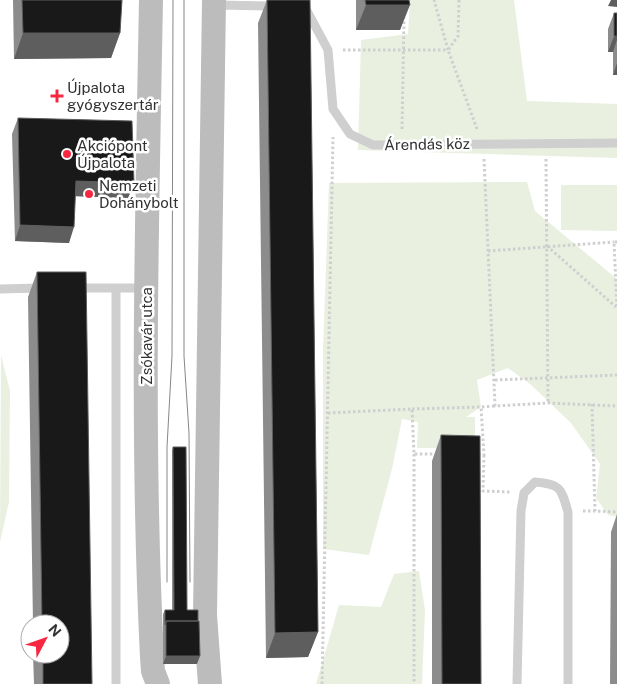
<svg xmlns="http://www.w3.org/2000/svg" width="617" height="684" viewBox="0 0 617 684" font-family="'Public Sans',sans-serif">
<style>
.green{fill:#e9f0e0}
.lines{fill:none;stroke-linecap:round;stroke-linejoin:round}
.path{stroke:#cfcfcf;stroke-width:3;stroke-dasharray:2.5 2.5;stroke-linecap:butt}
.lane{stroke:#cfcfcf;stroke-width:9}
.secondary{stroke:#bcbcbc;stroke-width:24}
.tram{stroke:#878787;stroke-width:1}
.wall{fill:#8c8c8c}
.shaded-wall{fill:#5e5e5e}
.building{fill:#191919;stroke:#5e5e5e}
.poi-dot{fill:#f72741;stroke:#fff;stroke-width:2}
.labels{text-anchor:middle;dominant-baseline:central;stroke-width:5;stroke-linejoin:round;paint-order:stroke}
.poi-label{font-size:15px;fill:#323232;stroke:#fff;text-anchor:start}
.street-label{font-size:15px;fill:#323232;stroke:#fff}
</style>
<rect width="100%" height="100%" fill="#fff"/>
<path class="green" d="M410,0H514L527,101L617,104V158L358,150L361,40L408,34Z
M527,182L535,211L617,279V517L608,515L596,498L600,464L571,423L530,384L508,368L477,380L481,407L466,417H475V448H417L418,422L402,419L392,469L369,555L323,549V349L329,183Z
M561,185H617V231L561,230Z
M1,355L10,391L9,502L0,542Z
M419,571L425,610L422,684H316L339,605L381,607L394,574Z"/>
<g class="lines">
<path class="path" d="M459,0L458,36L448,50L477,129
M343,50H448L434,0
M402,129L404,18
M484,159L495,406L548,403L617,406
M546,159L548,403
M617,242H614L617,307
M547,246L616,307
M488,251L614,242
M495,380L617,375
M592,404L595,511L617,512
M412,409L481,407
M328,413L412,409L414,454H437
M414,454V684
M478,455H484L481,407L495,406
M484,455L483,491L510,492
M583,511H595
M322,684L333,137"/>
<path class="lane" d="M216,5L275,6
M305,7L328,50L333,109L350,134L373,145L617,143
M74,288H146
M116,288V684
M0,289L41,288
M517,684L521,511L524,493L535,482C561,484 561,488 568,512V684"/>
<path class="secondary" d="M151,0C147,219 141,438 152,657L153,671L158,684
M210,684L205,615L214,0"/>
<path class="tram" d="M184,0V356L189,433L190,582
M167,582V447L172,356L173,0"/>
</g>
<path class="wall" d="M13,0H122L120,33L111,58L14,59Z
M267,0H310L318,632L308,657L266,658L258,23Z
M356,0H409L400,30H356Z
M614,13H617V75H613V52H608V29Z
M18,118L134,183L128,198L75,196L69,243L15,241L12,134Z
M37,272L92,684H34L33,654H60V624H33L28,297Z
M441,435L481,684H432V461Z
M173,447L187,610L197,664H163V614L165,610H172V451Z
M617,514V684H610L611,532Z"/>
<path class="shaded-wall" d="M611,0H617V7L608,6Z
M366,5H410L400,30H356Z
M23,33H120L111,58L14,59Z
M614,36H617V40L613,52H608Z
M617,63V75H613Z
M76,181L134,183L128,198L70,196Z
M20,225L74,227L69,243L15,241Z
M318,632L308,657L266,658L275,633Z
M166,656H200L197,664H163Z"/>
<path class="building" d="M22,0H122L120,33H23Z
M267,0H310L318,632L275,633Z
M365,0H409L410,5H366Z
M614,13H617V36H614Z
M18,118L132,121L134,183L76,181L74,227L20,225Z
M37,272H86L92,684H43V654H60V624H42Z
M441,435L480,436L481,684H442Z
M173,447H186L187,610H198V621H166L165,625V610H174Z
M166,621H199L200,656H166Z"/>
<g class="poi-dot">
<path d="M54.5 88.5h5v5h5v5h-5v5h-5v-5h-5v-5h5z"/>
<circle cx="67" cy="154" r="5"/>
<circle cx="89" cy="194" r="5"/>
</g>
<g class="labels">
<g class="poi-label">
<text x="67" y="87">Újpalota<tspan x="67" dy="17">gyógyszertár</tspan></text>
<text x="77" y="145">Akciópont<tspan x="77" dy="17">Újpalota</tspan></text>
<text x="99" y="185">Nemzeti<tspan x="99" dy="17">Dohánybolt</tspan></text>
</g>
<g class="street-label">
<text transform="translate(427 144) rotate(-1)">Árendás köz</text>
<text transform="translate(146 336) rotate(-90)">Zsókavár utca</text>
</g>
</g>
<g transform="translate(45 639) rotate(49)"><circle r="24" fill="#ffffff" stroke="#adadad"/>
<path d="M0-4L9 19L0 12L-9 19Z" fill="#f72741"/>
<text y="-8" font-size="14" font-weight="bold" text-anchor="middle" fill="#323232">N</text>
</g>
</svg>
